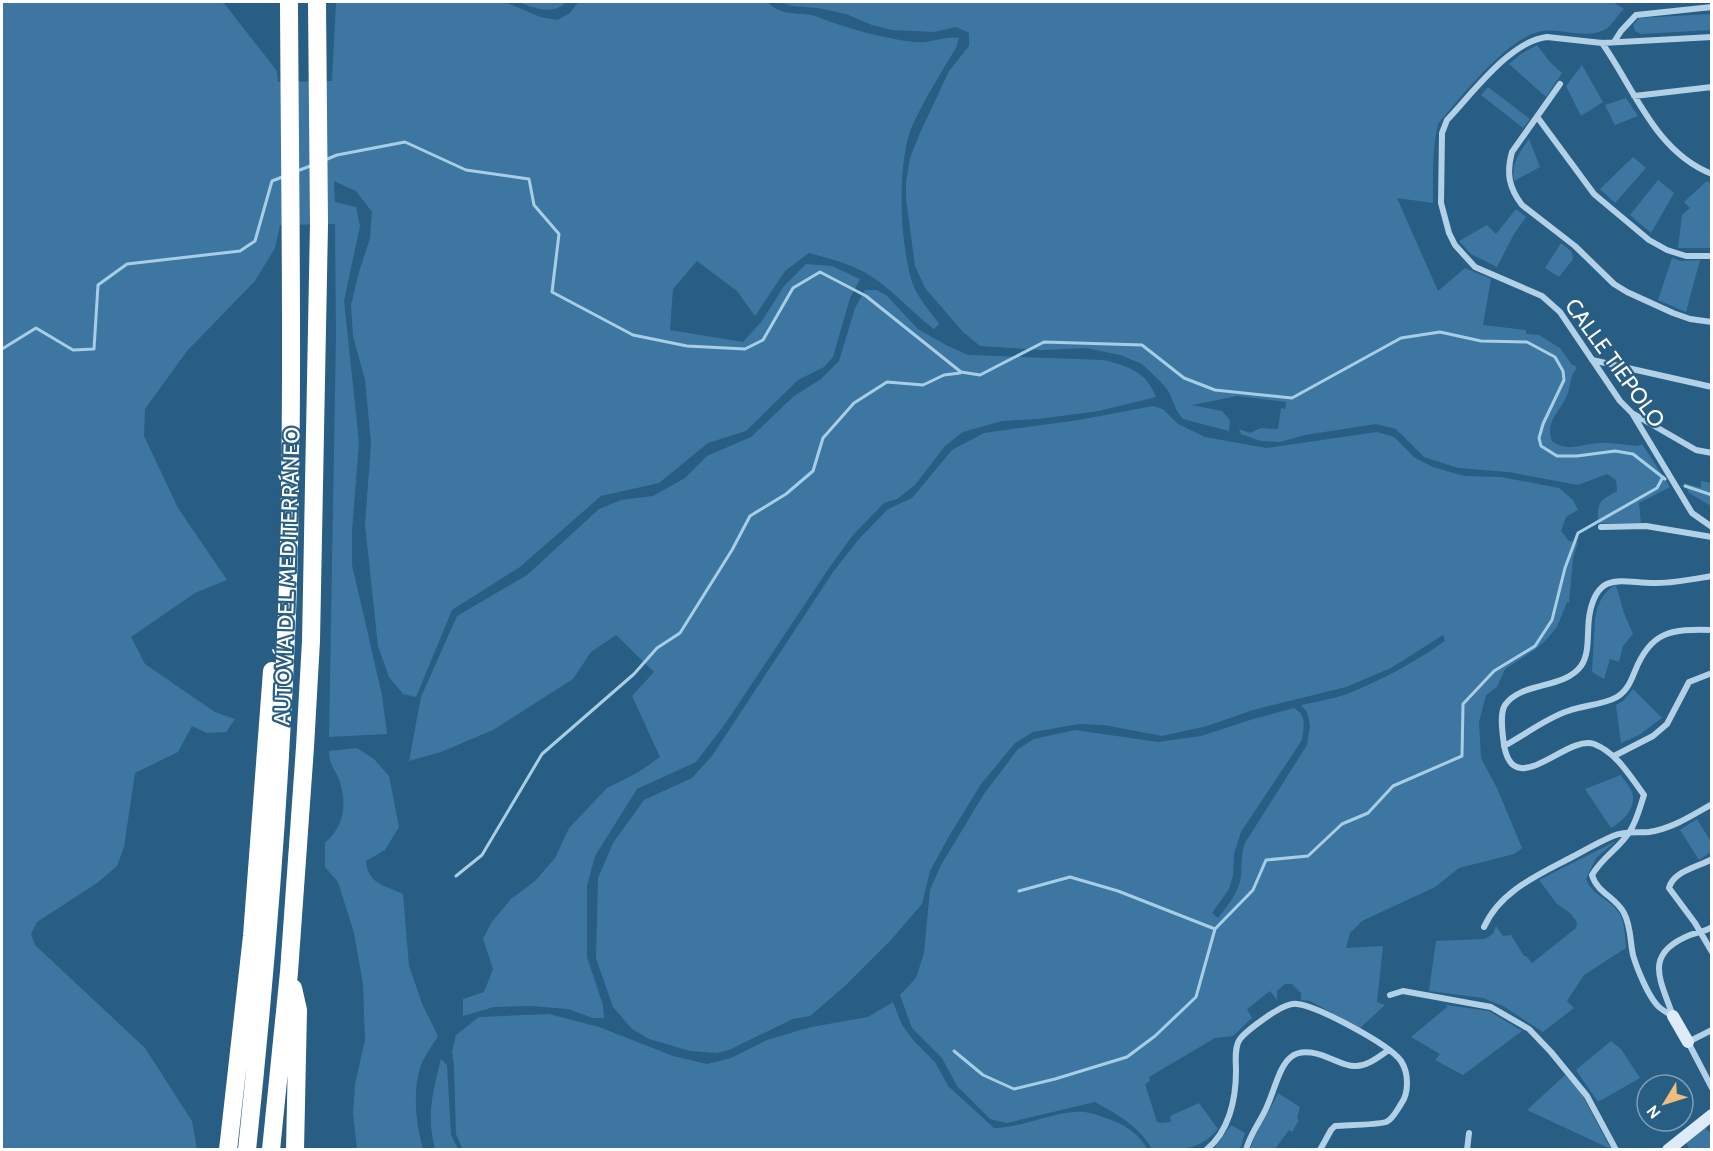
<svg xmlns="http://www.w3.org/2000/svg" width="1713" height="1151" viewBox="0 0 1713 1151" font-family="Cabin,sans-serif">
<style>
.green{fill:#3d77a1}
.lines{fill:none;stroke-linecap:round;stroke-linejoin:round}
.stream{stroke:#a7cee7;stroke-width:3}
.street{stroke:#b2d1e7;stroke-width:6}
.secondary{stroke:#dcebf7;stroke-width:12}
.highway{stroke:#fff;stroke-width:18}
.labels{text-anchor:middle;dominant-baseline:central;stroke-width:4.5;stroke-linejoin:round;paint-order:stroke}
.street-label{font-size:22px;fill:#fff;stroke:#285d84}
</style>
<rect width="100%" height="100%" fill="#285d84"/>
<path class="green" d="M2,2H223L277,71L278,82L332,81L336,2H505L540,17L557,20L570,13L578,2H768C780,16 795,12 811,15C820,17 829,22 837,24C862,32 888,39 914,42C930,44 945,35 959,38L956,48C941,72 925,99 913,124C896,161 900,244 912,282C917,297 931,312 939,324L934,329C910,311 889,285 862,271C845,262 827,258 809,253L785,271L755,316L737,291L697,261L673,289L670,330L743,342L762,321L784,286L806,264L832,266L860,279L850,298L833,357L824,367L798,380L746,431L708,443L659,483L601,496L520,567L452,610L416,697L403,694L389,677L378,646L365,525L371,443L365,380L353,336L351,305L359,272L370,238L372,212L356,191L334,181L335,202L356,207L360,226L344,301L359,442L352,531V565L382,695L387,734L329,737L336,335L335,224L280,225L275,248L255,281L187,351L145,409L144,436L178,508L227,580L195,593L131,637L145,664L215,712L235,719L226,732L207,733L192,726L178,752L135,773L124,847L117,866L97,883L37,922L31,934L35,945L145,1048L192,1121L197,1149L2,1150Z
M519,2H567C552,15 536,9 519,2Z
M779,2H1613L1624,9C1618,14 1612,25 1606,29C1584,41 1560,26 1538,32C1506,40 1460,98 1438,124C1432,149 1433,178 1433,203L1397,198L1438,291L1465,268L1491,279L1483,325L1526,330V334L1539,335L1560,348L1572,365H1574L1577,368C1569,376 1571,388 1566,398C1558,413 1545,423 1552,441C1568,453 1581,444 1599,443C1611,442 1625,445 1638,446L1642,444L1670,487L1639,503L1641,523H1598C1597,502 1599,501 1617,491L1616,480L1607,474L1578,485L1508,472L1458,468L1424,457L1396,429L1376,424L1305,435L1280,442L1261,441L1241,434L1239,429L1250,433L1261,428L1278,429L1281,408L1285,409L1286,402L1237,396L1192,405L1222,411L1230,420L1229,431L1183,419L1177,411L1169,392L1161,382L1142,364L1120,355L1086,348L1042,350L980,346L963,332L925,288L915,266L906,198V182L910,158L920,133L949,71L969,46V33L956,27L934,32L892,30L872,25L846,14L818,8L792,6Z
M1711,14V30L1641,34L1635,31L1633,25L1639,18Z
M1537,45L1550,62L1562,73L1546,97L1509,64L1521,54Z
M1582,65L1603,102L1581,116L1566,86Z
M1488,87L1530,119L1523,128L1481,95Z
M1626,98L1638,116L1615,125L1605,105Z
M1529,139L1540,167L1514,181C1511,163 1519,153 1529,139Z
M1633,157L1646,168L1615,203L1600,189Z
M1658,180L1674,193L1651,233L1630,215Z
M1707,181L1711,183V248H1678L1682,215L1690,208L1684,202Z
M1516,209L1526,217L1514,234L1497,267L1471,254L1459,241L1487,225L1496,234Z
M1561,243L1572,252L1573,259L1559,277L1545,268Z
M1672,258L1681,261L1700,260L1686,312L1658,300Z
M865,290H876L886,295L918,329L946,345L968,355L1104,360C1129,367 1146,371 1156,397L1099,411L1038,419L1002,421L963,432L945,446L915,485L897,499L884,503L853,535L829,568L725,724L696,762L637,789L595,856L587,886V957L603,1005L604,1018H593L568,1009L531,1006L494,1007L463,1016V999L484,992L493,969L483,939L491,923L511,899L535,881L555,858L569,828L607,788L637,773L660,757L632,696L654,672L616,635L591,652L573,679L493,730L441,752L409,761L421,697L457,616L527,575L599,509L621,500L653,496L685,478L707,456L751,437L794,396L821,379L839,361L855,308Z
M1153,406L1163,409L1178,424L1205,437L1266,448L1377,432L1394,437L1415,458L1433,467L1464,476L1501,477L1559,488L1573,500L1578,510L1566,517L1561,531L1569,541L1578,542L1573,558L1569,603L1567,602L1557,627L1546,640L1536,649L1505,669L1497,687L1486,695L1479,722L1481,758L1497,788L1522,848L1514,854L1459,868L1435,887L1362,921L1350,933L1346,948L1383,946L1377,1002L1385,1005L1360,1028L1310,1001L1301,1000V993L1292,984H1285L1277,991V1000L1270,991L1247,1009L1252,1018L1233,1036L1215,1038L1149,1077L1150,1081L1145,1084L1157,1122L1162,1123L1171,1122L1170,1116L1199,1103L1218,1129C1199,1151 1180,1150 1152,1149C1139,1126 1118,1115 1095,1102L1007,1123L990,1119L957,1086L942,1058L912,1028L900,995L916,978L924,953L930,890L941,865L984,794L1018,749L1034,739L1075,730L1158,742L1201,736L1250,720L1294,708C1307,715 1304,727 1302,740L1241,832L1234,854L1233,876L1229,889L1212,913L1218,918C1228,905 1239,892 1241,876C1242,864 1241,855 1245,843L1307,745L1310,725L1307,712L1301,705C1316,702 1332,699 1347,694C1382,680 1415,662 1445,641L1443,635L1391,668L1346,687L1253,710L1207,726L1162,736L1104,725L1079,724L1033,732L1015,743L981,784L948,838L930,871L922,904L890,941L846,985L810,1016L793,1019L729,1050L717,1053L690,1051L649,1039L632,1029L613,1007L596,958L598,878L613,843L644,800L692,778L712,756L833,572L859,539L888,509L912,498L952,450L984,433L1079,420Z
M1701,481L1711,483V506L1689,493L1684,483L1701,488Z
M1616,585L1624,613L1633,634L1623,646L1619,662L1610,659L1604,679L1592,672L1595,619C1597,605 1603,591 1616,585Z
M1633,689L1662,718L1639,735L1621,743L1616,705L1623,701Z
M357,748L374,759L389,776L399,827L385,850L366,861C368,884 384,885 403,894L409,966L423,1006L438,1036C432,1046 425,1055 421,1065C412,1091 416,1124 423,1149H357L353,1114L355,1084L365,1040L363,984L354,933L338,882L325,867V843C344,826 347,806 340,782C336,770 329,766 329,751Z
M1621,775C1624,781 1630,786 1632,792C1637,808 1623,821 1611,828L1585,789Z
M1697,819L1711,842V852L1699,860L1680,830Z
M1616,841L1596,858L1586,879C1592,896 1611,899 1620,914C1625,924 1625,937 1626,948L1584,975L1567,1001L1574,1008L1543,1032L1503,1006L1483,998L1429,991L1436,941L1485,939L1493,934L1496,926L1503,936L1511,935L1524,956H1526L1532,963L1576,928L1577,922L1570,913L1557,904L1539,880Z
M893,1002L902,1025L914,1041L935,1062L948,1086L994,1128C1024,1128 1058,1109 1085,1112C1096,1114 1106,1118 1116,1122C1130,1128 1140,1136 1147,1149L463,1150L456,1134L454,1066L452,1052L456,1035L479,1017L549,1014L599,1027L673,1056L707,1064L731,1058L767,1040L811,1027L868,1017Z
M1446,1005L1489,1011L1522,1031L1463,1075L1435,1060L1440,1054L1411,1037L1447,1007Z
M1611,1041L1621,1049L1640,1078L1598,1102L1576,1070Z
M441,1059L447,1065L451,1135L458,1149H435C426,1116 433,1091 441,1059Z
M1565,1075L1581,1093L1611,1149L1527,1110Z
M1278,1093L1300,1107L1297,1118L1299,1120L1292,1132L1289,1130L1275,1149L1250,1150C1256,1129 1270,1112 1278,1093Z
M1231,1125L1245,1133L1240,1149H1214Z
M1703,1126L1711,1133V1149H1690L1685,1142Z"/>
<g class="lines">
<path class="stream" d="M325,160L337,155L405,142L466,170L529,179L534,205L559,234L552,292L633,335L687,346L745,349L763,340L793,288L820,272L866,296L961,372L980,375L1044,342L1142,345L1184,378L1215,390L1292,398L1401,338L1440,332L1481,341L1527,342L1555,357L1563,371L1564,380L1543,424L1539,438L1541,446L1557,456H1577L1615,451L1633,454L1665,479
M297,171L313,165
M2,349L36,328L73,350L94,349L98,285L127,264L240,251L255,241L272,181L285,176
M1685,486L1712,495
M456,876L482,855L542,754L634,674L657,648L680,633L732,550L750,516L786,494L813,471L823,438L854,403L887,382L923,385L944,375L960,373
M1019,891L1070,877L1118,891L1215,929L1253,890L1266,860L1308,856L1342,824L1368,813L1393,786L1462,756L1463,704L1494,671L1535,646L1552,620L1565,568L1578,533L1657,488L1663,477
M954,1051L983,1075L1014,1089L1055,1079L1127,1057L1155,1036L1196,997L1215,929"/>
<path class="street" d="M1712,37L1602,43L1547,37C1510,41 1472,94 1447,120L1442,133L1441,203L1449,233L1455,245L1475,267L1542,296L1560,312L1620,401L1632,413L1692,513L1712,527
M1614,42L1621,31L1636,15L1712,7
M1602,43C1634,88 1655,152 1712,174
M1560,84L1512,152C1506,173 1509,188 1522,205L1575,246L1614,284L1627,292L1673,313L1690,319L1712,322
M1634,96L1712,87
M1538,118L1594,194L1649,240L1667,250L1686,256H1712
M1592,360L1712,387
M1632,413L1696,450L1712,453
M1601,527L1646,526L1712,537
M1504,746C1525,735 1546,718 1568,711C1584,705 1603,705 1617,697C1627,691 1631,681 1635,671C1651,631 1671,629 1712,630
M1614,756L1653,736L1667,724L1689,682L1712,673
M1712,859C1698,867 1673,871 1669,888L1695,923L1712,952
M1484,927C1500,891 1538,875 1572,857C1585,850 1599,842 1613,836C1625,831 1636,833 1649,832C1673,828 1691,816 1712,804
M1390,995L1403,991L1491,1007L1529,1029L1551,1052L1587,1096L1616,1150
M1673,1016C1668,1013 1661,1010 1657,1005C1648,995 1637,969 1633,955C1630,941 1631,926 1624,913C1616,897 1597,893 1592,875C1603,856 1620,848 1630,831C1637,820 1640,807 1644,795C1630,776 1617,753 1594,744C1565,734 1509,808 1503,737C1502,728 1500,713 1505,705C1522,681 1563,690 1581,666C1591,652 1586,629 1590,612C1599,569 1625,584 1657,583C1675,583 1694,579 1712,576
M1673,1016C1660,979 1643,954 1690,935C1698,932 1704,932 1712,927
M1712,1030L1688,1042L1712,1088
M1206,1150C1229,1132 1236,1099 1236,1071C1236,1062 1234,1047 1240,1039C1245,1032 1267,1016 1276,1011C1281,1008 1291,1003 1297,1004C1317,1006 1389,1044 1401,1061C1409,1073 1409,1093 1401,1104C1397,1110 1393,1119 1386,1122C1376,1125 1347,1125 1335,1126L1331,1130L1320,1150
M1246,1150C1250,1133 1262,1120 1268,1104C1282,1070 1284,1039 1329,1058C1337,1061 1347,1067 1356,1066C1368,1066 1378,1057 1389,1050
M1467,1150L1469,1133"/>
<path class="secondary" d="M1673,1016L1688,1042
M1668,1150L1712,1115"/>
<path class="highway" d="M293,988L298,1010L295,1150
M228,1150L252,936L272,671
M247,1150C266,972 280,793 287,614C294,410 290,206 289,2
M271,1150L289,972L305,747L311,641L319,224L317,2"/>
</g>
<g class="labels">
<g class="street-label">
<text transform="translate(1615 363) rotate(54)">CALLE TIEPOLO</text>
<text transform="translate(287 576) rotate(-88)">AUTOVÍA DEL MEDITERRÁNEO</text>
</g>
</g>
<rect width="1713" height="1151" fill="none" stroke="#ffffff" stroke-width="6"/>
<g transform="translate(1665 1103) rotate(232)"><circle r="28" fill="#285d84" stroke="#7e9eb5" stroke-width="1.5"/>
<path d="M0-4.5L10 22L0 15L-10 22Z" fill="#efbd79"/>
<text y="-9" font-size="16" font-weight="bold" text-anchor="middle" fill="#ffffff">N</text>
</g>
</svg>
